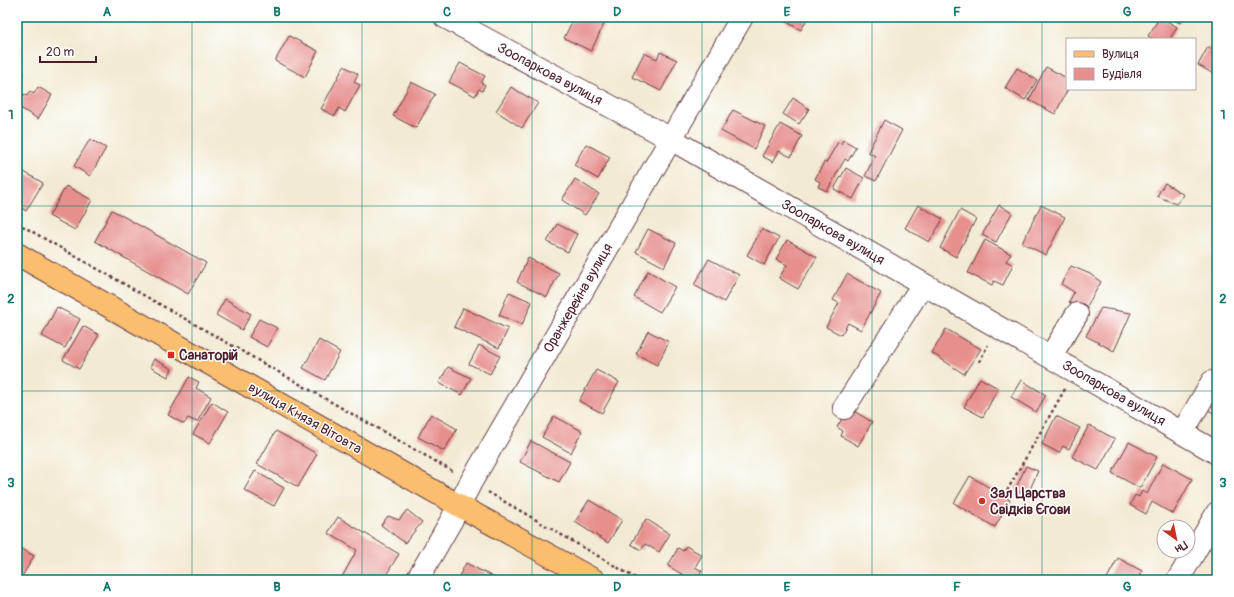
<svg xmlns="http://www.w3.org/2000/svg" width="1234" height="597" viewBox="0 0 1234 597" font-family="Pangolin,sans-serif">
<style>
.building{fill:#e68f8d}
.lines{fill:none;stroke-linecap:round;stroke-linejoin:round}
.minor-casing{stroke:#633d44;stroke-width:24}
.major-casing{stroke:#633d44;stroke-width:24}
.path{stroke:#633d44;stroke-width:2.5;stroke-dasharray:3 3;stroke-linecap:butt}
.minor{stroke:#fff;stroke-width:22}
.major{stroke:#fbbd6e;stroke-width:22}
.grid{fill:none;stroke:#0f766e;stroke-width:1;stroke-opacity:0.55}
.poi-dot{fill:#c8321e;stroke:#fff;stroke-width:1.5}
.labels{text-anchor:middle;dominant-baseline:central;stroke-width:3;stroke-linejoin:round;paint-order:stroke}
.street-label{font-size:14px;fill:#4a1f2b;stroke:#fff}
.poi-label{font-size:14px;font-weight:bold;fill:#4a1f2b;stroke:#fff;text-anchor:start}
.neatline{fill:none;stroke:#0f766e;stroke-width:1.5}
.grid-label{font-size:13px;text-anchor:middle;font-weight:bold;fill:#0f766e}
</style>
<rect width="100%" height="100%" fill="#fff"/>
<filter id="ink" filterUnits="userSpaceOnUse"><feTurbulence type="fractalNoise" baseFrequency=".025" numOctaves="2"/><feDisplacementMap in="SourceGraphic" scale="8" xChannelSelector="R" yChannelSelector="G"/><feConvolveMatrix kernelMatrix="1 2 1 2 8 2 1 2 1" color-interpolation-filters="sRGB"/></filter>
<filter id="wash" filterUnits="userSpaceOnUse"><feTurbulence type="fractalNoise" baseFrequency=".012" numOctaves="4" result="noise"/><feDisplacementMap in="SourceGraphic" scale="16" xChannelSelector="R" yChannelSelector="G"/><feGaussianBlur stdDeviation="0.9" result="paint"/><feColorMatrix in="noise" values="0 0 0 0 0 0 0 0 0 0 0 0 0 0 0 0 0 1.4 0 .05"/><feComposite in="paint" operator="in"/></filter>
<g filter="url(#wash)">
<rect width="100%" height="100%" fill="#f2ead3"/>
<g id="blocks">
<path class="building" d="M585,17H595L605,22L591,51L564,38L573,20L576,21L578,18L584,21Z
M778,17H808L801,30Z
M1160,17L1177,27L1170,39H1153L1148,36Z
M1169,17H1183L1180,23Z
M289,36L318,51L305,77L275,61Z
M1208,47L1217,52V76L1198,65Z
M660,52L677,60L661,91L632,77L644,53L657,59Z
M460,63L485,76L481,83L485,85L482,91L479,89L475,96L449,82Z
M344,66L358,74L354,82L360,85L345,112L339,108L335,116L321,109Z
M1046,67L1067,78V89H1068L1055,114L1029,100Z
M17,68L24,72L17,85Z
M1017,68L1037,80L1025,100L1005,88Z
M411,82L435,94L416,128L393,116Z
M38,87L52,95L38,119L17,106L24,94L27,96L30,91L34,94Z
M511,87L538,103L522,128L496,111Z
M793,98L809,109L799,124L783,114Z
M733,110L765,126L754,149L721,131Z
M884,120L902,130L876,181L865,176L875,156L868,152Z
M780,124L802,136L791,157L779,151L773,162L762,156Z
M90,139L106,148L90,176L74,166Z
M843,140L856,147L848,161L845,159L827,191L818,187L820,182L815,179L824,162L826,163L838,142L841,144Z
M586,144L610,157L598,179L574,165Z
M846,168L864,178L853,199L834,189Z
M19,169L43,183L26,211L17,205V173Z
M575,179L599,194L585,215L562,200Z
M1165,183L1184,195L1176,204L1157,196Z
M66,186L92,200L75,230L49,216Z
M918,205L943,219L929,242L905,228Z
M999,205L1012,213L996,242L982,235Z
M1041,205L1065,217L1046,255L1022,243Z
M112,210L206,263L188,294L95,241Z
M960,210L976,219L956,257L940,248Z
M557,224L577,234L568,252L547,242Z
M648,229L676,243L664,267L636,252Z
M762,229L779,238L764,265L747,255Z
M787,240L817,257L798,289L779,278L787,265L776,259Z
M985,240L1011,254L1006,261L1013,265L1003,285L994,281L992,285L968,273Z
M528,258L559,273L547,297L517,282Z
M709,259L739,275L724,302L694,285Z
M1071,266L1090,274L1101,282L1083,313L1069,302L1074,292L1061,284Z
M648,271L675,287L660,312L634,297Z
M847,274L881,293L861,330L848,323L841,335L826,327L839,303L833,300Z
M509,292L532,302L522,325L499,315Z
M225,299L251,314L242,330L216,315Z
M57,307L80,319L65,348L42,336Z
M463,308L508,329L499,348L454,327Z
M1101,308L1131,313L1114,351L1086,336Z
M259,319L277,328L267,347L249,337Z
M83,326L99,335L79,369L63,360Z
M946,329L981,349L964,374L932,353Z
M648,331L669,342L657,365L636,354Z
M319,340L340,352L325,380L303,368Z
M479,345L500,356L490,374L469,364Z
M154,359L172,369L168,377L150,367Z
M448,367L471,378L462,395L439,383Z
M596,370L619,382L602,413L579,401Z
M189,377L199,382L196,388L211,397L197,422L188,418L184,424L168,415Z
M980,378L998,388L983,417L964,407Z
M1021,380L1046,395L1036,412L1011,397Z
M1217,384V415L1203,407Z
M212,402L228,412L210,443L193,434Z
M849,408L872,422L858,446L841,436L843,431L837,427Z
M431,414L457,429L444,451L418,437Z
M554,416L582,431L571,453L542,437Z
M1056,416L1080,428L1069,449L1063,446L1059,453L1042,444Z
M1089,425L1115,439L1098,470L1072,457Z
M276,431L317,454L298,487L257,464Z
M531,441L570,462L559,482L520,462Z
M1129,442L1157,457L1140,488L1112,473Z
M1163,463L1192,479L1173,514L1152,502L1146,514L1130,505L1135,495L1139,497L1142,491L1147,494Z
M1026,466L1038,471L1027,496L1015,490Z
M255,471L284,488L274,506L244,490Z
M970,476L1010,500L995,527L954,503Z
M589,500L622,520L608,543L575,522Z
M407,510L422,522L405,543L381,525L388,516L399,520Z
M338,517L399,554L383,580H347L342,577L357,550L328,533Z
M646,519L670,534L659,552L645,544L641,550L631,544Z
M17,546L34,556L20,580H17Z
M686,546L702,555L695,567L702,571L697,580H683L685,576L668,566L678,548L683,551Z
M1118,558L1142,571L1137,580H1106Z
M466,563L499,580H457Z"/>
</g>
</g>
<g filter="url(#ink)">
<use href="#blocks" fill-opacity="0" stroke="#633d44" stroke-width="1"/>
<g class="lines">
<g class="minor-casing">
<path id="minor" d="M445,17L671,139L1217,453
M1050,357L1077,314
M844,408L923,284
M1182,433L1212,382
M417,580L451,521L471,482L742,17
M1178,580L1217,513"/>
</g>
<g class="major-casing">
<path id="major" d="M17,254L458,505L594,580"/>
</g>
<path class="path" d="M17,223L454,472
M979,362L988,345
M488,492L639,580
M1004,496L1065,389"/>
<use href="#minor" class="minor"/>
<use href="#major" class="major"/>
</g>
</g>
<path class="grid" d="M192,17V580M362,17V580M532,17V580M702,17V580M872,17V580M1042,17V580M17,206H1217M17,391H1217"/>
<g class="poi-dot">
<rect x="167" y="351" width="8" height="8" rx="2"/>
<circle cx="982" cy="501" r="4"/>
</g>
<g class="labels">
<g class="street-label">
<text transform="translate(550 74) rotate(28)">Зоопаркова вулиця</text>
<text transform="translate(833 232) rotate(30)">Зоопаркова вулиця</text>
<text transform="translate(578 298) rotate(-60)">Оранжерейна вулиця</text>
<text transform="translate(1114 393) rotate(30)">Зоопаркова вулиця</text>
<text transform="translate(305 418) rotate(30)">вулиця Князя Вітовта</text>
</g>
<g class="poi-label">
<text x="179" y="355">Санаторій</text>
<text x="990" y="493">Зал Царства<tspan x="990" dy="16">Свідків Єгови</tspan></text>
</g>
</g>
<rect width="1234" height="597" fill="none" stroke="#fff" stroke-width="44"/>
<rect x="1066" y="38" width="130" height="52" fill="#ffffff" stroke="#b7a5aa"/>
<rect x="1074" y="51" width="20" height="6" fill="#fbbd6e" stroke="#b7a5aa"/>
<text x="1102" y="58" font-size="12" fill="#4a1f2b">Вулиця</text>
<rect x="1074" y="68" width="20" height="12" fill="#e68f8d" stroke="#b7a5aa"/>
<text x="1102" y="78" font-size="12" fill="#4a1f2b">Будівля</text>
<g transform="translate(1176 539) rotate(147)"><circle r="19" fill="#ffffff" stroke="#b7a5aa"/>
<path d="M0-3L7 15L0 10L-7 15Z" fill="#c8321e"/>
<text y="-6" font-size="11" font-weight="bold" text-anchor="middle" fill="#4a1f2b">Пн</text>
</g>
<path d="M40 56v6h56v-6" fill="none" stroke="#4a1f2b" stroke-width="2"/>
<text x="46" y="56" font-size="12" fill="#4a1f2b" stroke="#ffffff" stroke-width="3" paint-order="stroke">20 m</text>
<rect x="22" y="22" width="1190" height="553" class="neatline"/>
<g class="grid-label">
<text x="107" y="16">A</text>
<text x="277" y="16">B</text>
<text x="447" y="16">C</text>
<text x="617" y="16">D</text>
<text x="787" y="16">E</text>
<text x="957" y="16">F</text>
<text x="1127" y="16">G</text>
<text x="11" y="119">1</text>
<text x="1223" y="119">1</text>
<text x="11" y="303">2</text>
<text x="1223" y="303">2</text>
<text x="11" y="487">3</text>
<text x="1223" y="487">3</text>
<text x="107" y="591">A</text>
<text x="277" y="591">B</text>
<text x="447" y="591">C</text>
<text x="617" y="591">D</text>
<text x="787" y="591">E</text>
<text x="957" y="591">F</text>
<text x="1127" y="591">G</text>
</g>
</svg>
